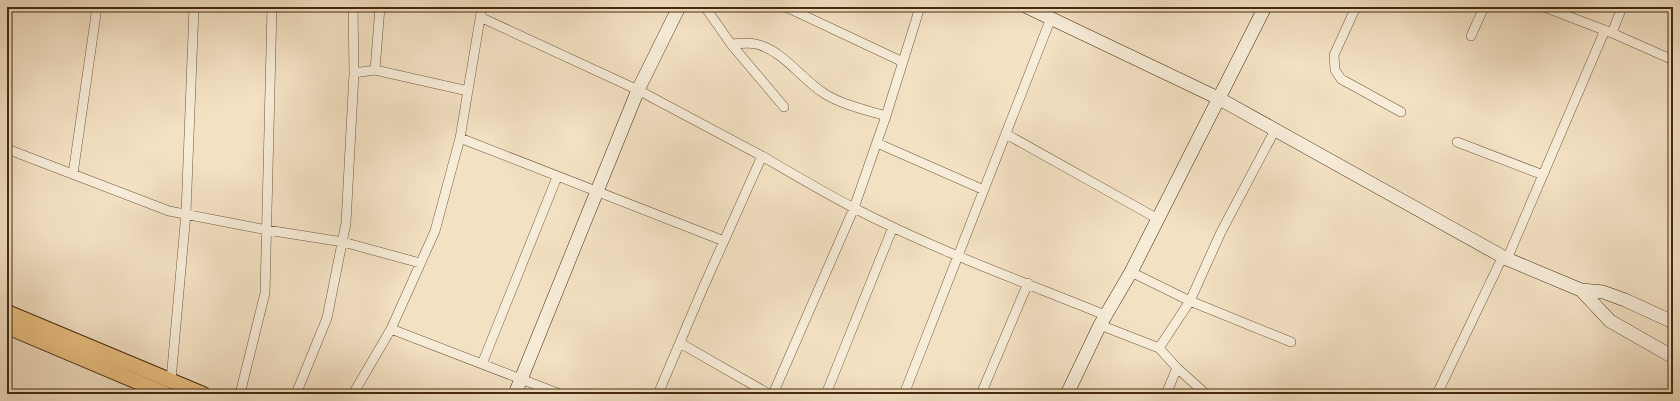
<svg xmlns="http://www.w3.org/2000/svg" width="1680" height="401" viewBox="0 0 1680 401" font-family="'Sorts Mill Goudy',serif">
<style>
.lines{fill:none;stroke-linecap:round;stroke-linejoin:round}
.street-casing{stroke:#70583a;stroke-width:10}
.secondary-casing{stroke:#452a0c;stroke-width:14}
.primary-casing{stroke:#452a0c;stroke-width:16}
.street{stroke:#f7ecd8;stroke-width:9}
.secondary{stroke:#f7ecd8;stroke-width:13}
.primary{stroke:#eac082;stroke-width:14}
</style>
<rect width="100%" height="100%" fill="#f3e1c3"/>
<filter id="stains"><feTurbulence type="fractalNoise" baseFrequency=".005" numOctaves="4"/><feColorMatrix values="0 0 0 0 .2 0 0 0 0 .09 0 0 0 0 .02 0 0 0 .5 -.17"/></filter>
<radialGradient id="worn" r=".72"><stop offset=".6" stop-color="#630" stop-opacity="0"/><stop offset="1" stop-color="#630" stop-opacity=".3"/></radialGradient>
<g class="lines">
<g class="street-casing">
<path id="street" d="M705,7L731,44L784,107
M786,7L903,62
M1356,7L1334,55L1335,70L1341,79L1401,112
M1544,7L1612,33L1673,60
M480,17L638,90L762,156L703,288L658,394
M1612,33L1622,7
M1471,36L1484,7
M731,44C739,44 748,42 756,44C784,51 801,79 825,94C843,105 866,110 886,116
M375,70L468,91
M354,73L375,70L380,7
M1006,134L1158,219
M460,138L724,241
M1457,142L1543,175
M877,143L984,190
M7,149L169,211L267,230L343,242L420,263
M762,156C793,174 823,192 854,208C935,250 1021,281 1105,315
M73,174L97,7
M1507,259L1605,30
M1131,272L1190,301L1291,342
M1100,325L1159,348L1177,368L1206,394
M391,329L560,394
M680,343L769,394
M1159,348L1190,301L1221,232L1275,130
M482,364L557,177
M171,380L186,213L194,7
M240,394L265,293L272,7
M296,394L327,318L346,223L354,73L353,7
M353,394L391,329L435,231L460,138L482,7
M773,394L854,208L886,116L920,7
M826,394L893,227
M904,394L1051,18
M981,394L1028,283
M1166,394L1177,368
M1437,394L1503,256"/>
</g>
<g class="secondary-casing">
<path id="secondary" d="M1027,7L1218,98L1507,259L1581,290L1603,292L1625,300L1673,322
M1581,290L1610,321L1673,357
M515,394L638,90L679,7
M1067,394L1100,325L1131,272L1265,7"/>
</g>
<g class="primary-casing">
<path id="primary" d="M7,312L203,394
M7,327L166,394"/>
</g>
<use href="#street" class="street"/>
<use href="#secondary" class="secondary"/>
<use href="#primary" class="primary"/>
</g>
<rect width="1680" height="401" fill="none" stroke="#f3e1c3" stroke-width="24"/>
<rect x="8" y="8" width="1664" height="385" fill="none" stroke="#452a0c" stroke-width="2"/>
<rect x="12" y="12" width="1656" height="377" fill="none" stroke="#452a0c"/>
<rect width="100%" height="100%" filter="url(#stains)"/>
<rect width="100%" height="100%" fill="url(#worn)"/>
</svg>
